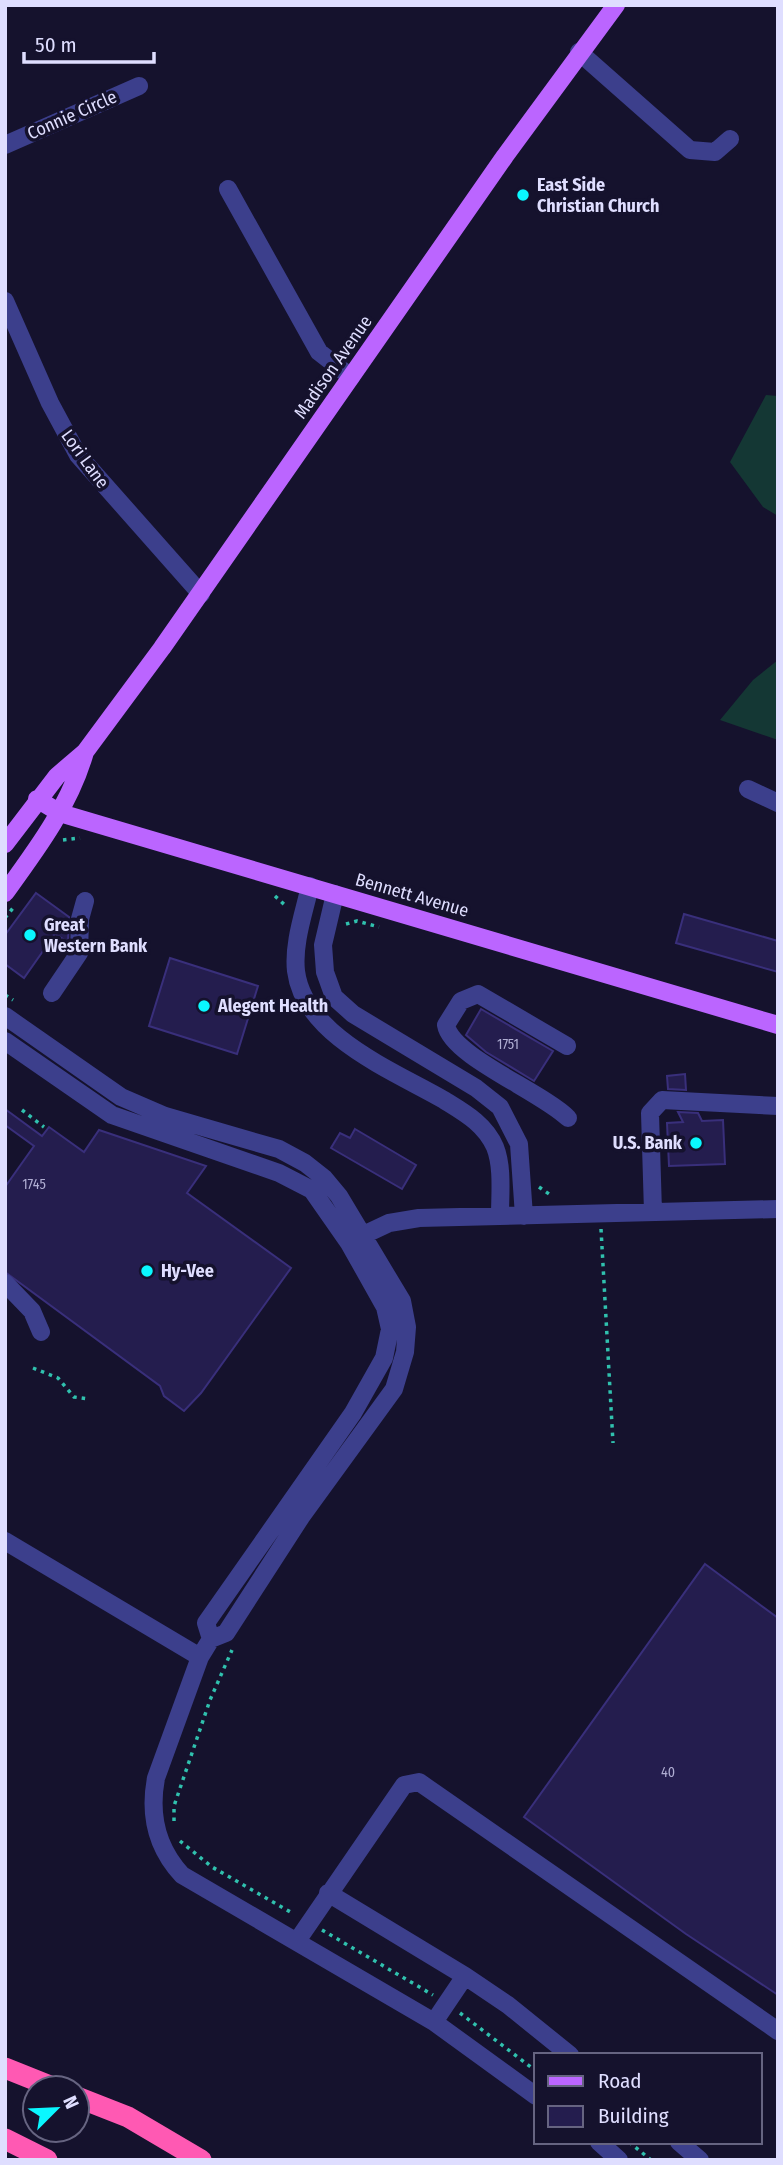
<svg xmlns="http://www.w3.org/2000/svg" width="783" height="2165" viewBox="0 0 783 2165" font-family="'Fira Sans Condensed',sans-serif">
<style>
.green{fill:#143734}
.building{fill:#241d4e;stroke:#392f7b;stroke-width:2}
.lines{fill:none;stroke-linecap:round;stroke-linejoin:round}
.path{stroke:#30c1ae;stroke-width:3.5;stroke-dasharray:3.5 5;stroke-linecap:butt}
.minor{stroke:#3c3f8c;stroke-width:18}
.major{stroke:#bb65ff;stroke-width:18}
.highway{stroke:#ff59b3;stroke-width:21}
.poi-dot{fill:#0af7ff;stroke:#15122d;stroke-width:2.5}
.labels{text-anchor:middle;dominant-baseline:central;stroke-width:7;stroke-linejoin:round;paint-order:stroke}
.number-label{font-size:14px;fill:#b0aed3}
.street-label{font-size:18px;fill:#dfdeff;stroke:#15122d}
.poi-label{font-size:18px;font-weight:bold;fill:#dfdeff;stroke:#15122d;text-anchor:start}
</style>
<rect width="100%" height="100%" fill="#15122d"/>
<path class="green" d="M766,395L778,396V516L763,507L730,462Z
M778,660V740L720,720L753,680Z"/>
<path class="building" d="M36,893L69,917L68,942L55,934L24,978L5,964V935Z
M684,914L778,941V972L676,943Z
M170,958L258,986L237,1054L149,1026Z
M481,1009L553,1051L534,1081L486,1052L466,1035Z
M685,1074L686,1090L668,1089L667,1076Z
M5,1109L42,1136L49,1127L84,1152L99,1130L206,1166L187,1193L291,1268L201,1393L184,1411L164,1396L160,1386L5,1272V1187L34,1146L5,1125Z
M678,1112L698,1113L702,1121L723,1120L725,1164L669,1166L667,1123L683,1122Z
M355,1129L416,1165L402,1189L331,1148L340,1133L350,1138Z
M705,1564L778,1618V1995L686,1934L524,1817Z"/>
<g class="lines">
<path class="path" d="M63,840L80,838
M275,896L287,907
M5,918L13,908
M346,924L357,921L379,927
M5,995L13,1000
M22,1110L44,1127
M539,1187L552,1196
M601,1229L613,1443
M5,1339H6
M33,1368L58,1378L74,1397L88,1399
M174,1821V1806L210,1700L232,1650
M180,1841L212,1867L294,1914
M322,1930L433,1995
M460,2013L536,2071
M629,2142L651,2160"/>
<path class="minor" d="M579,52L690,150L715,152L730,139
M5,145L139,86
M228,189L319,352L351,377
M5,301L50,403L78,455L201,594
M748,789L778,803
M310,886C304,913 293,943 296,971C304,1036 394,1071 444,1100C465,1113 485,1124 495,1147C503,1167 500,1194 500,1216
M335,894L323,945L325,972L334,997L353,1014L476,1088L500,1107L519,1144L524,1216
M52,993L79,953L80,919L85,901
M5,1016L121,1097L165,1116L279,1149L305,1163L324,1178L339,1196L402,1301L407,1327L405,1352L394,1389L301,1517L226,1633L211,1639L200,1657L156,1778C149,1815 156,1847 182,1875L434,2022L536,2096
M5,1041L112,1115L279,1173L312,1190L349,1243L385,1307L390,1329L384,1358L353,1413L206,1623L211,1639
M567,1046L478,994L461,1001L446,1025C451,1056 542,1092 568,1118
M653,1212L650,1113L662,1100L778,1106
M355,1239L389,1223L419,1218L778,1209
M5,1283L32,1311L41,1332
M5,1541L200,1657
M328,1893L465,1976L508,2005L570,2055
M297,1941L404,1785L419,1782L778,2031
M434,2022L465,1976
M599,2142L619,2160
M679,2142L700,2160"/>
<path class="major" d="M37,799L60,813L778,1025
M5,844L57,776L85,752L162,648L505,156L616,5
M5,893C37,849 70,805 85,752"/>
<path class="highway" d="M5,2068L55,2088
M77,2097L128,2117L201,2160
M5,2139L47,2160"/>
</g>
<g class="poi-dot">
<circle cx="523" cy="195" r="7"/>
<circle cx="30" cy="935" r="7"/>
<circle cx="204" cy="1006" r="7"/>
<circle cx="696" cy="1143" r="7"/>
<circle cx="147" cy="1271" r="7"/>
</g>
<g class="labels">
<g class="number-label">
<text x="508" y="1044">1751</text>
<text x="34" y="1184">1745</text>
<text x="668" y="1772">40</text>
</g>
<g class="street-label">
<text transform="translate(72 115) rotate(-24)">Connie Circle</text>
<text transform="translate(333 367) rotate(-55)">Madison Avenue</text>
<text transform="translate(85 459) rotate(54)">Lori Lane</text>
<text transform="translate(412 895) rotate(16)">Bennett Avenue</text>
</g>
<g class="poi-label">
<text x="537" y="185">East Side<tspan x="537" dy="21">Christian Church</tspan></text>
<text x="44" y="925">Great<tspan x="44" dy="21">Western Bank</tspan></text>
<text x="218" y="1006">Alegent Health</text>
<text x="682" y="1143" text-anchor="end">U.S. Bank</text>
<text x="161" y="1271">Hy-Vee</text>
</g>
</g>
<rect width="783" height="2165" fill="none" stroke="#dfdeff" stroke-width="14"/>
<rect x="534" y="2053" width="228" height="91" fill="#15122d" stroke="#666481" stroke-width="2"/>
<rect x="548" y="2076" width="35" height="10" fill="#bb65ff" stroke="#666481" stroke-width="2"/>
<text x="598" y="2088" font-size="21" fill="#dfdeff">Road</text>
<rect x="548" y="2106" width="35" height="21" fill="#241d4e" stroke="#666481" stroke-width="2"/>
<text x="598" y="2123" font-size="21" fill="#dfdeff">Building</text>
<g transform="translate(56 2109) rotate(66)"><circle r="33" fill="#15122d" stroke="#666481" stroke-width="2"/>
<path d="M0-5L12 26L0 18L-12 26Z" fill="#0af7ff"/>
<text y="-10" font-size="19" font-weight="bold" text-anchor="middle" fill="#dfdeff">N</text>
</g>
<path d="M24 52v10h130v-10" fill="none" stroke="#dfdeff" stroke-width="3.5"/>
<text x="35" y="52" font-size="21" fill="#dfdeff" stroke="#15122d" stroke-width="5" paint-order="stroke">50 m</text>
</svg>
